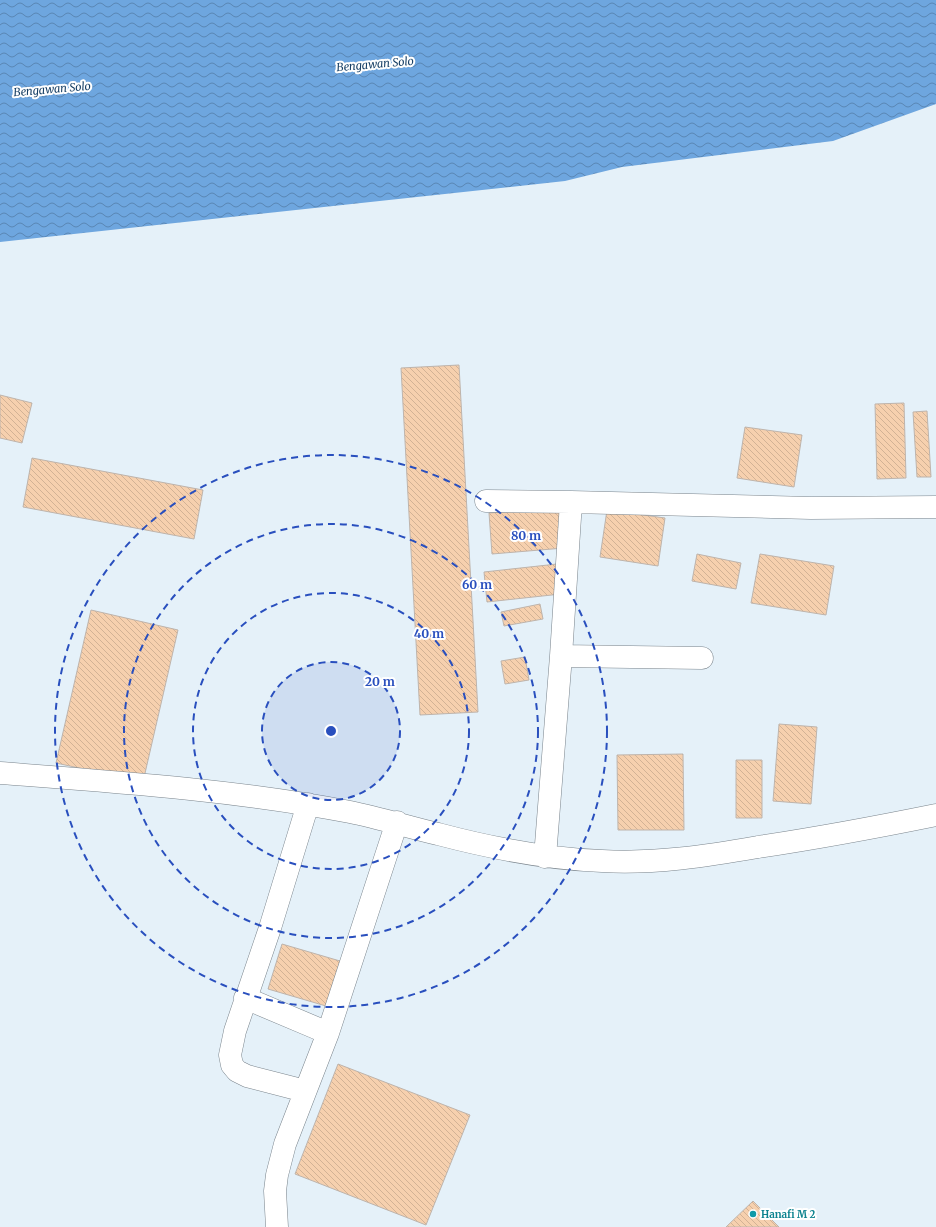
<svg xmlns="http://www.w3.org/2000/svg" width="936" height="1227" viewBox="0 0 936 1227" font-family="Merriweather,serif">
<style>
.water{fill:url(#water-waves)}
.building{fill:url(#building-back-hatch);stroke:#beb4ac}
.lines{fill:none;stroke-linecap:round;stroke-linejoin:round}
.minor-casing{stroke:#7a848c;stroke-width:23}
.minor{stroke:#fff;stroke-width:22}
.ring{fill:none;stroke:#294fbe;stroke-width:2;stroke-dasharray:7 5}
.culture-dot{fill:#0f9aa8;stroke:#fff;stroke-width:1.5}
.labels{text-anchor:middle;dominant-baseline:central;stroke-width:4;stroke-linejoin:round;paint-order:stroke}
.culture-label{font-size:10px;font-weight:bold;fill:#0d838f;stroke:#fff;text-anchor:start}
.water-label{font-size:11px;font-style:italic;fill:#153e64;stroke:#fff}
.centre{fill:#294fbe;stroke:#fff;stroke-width:2}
.ring-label{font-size:12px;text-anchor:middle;font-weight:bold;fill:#294fbe;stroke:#fff;stroke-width:4;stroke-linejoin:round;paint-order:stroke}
</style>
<defs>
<pattern id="water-waves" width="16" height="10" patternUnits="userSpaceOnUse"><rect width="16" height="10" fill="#6ea6df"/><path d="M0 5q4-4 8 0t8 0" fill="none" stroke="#5986b4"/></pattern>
<pattern id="building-back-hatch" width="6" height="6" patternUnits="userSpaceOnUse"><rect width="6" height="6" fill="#f6d0ae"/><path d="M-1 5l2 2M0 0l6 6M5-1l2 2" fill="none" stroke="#d2b295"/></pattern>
</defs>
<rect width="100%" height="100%" fill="#e5f1f9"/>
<path class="water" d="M0,0H936V104L833,141L622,167L565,181L0,242Z"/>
<path class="building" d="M459,365L478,712L420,715L401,368Z
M0,395L32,403L22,443L0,438Z
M904,403L906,478L877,479L875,404Z
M927,411L931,477H917L913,412Z
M745,427L802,435L794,487L737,478Z
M32,458L203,490L194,539L23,507Z
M561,508L564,548L492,554L489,513Z
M607,510L665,518L658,566L600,557Z
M697,554L741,563L736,589L692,581Z
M760,554L834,566L826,615L751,603Z
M557,564L561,594L487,602L484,572Z
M540,604L543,619L504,626L501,612Z
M91,610L178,630L143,782L56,763Z
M525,657L529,680L505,684L501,661Z
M779,724L817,727L811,804L773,801Z
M683,754L684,830H618L617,755Z
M736,760H762V818H736Z
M282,944L340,961L326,1006L268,989Z
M338,1064L470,1115L426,1225L295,1174Z
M753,1201L779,1227H726Z"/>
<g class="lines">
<g class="minor-casing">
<path id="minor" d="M486,501L571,502
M561,656L702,658
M0,773C117,782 235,790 350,812C380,818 408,827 438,834C491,848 546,859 602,861C654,864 707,856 758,847C818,838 877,827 936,815
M545,857L561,656L571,502L811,508L936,507
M245,998L328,1033
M305,1091L247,1076L237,1071L232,1065L230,1055L235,1031L270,928L308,804
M277,1227L275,1191L277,1175L285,1144L328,1033L397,822"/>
</g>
<use href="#minor" class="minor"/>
</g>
<circle cx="331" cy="731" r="69" fill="#294fbe" fill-opacity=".12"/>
<g class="ring">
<circle cx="331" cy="731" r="69"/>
<circle cx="331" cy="731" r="138"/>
<circle cx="331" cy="731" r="207"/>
<circle cx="331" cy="731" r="276"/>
</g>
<circle class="culture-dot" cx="753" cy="1214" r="4"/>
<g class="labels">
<g class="culture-label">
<text x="761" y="1214">Hanafi M 2</text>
</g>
<g class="water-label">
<text transform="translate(375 64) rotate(-5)">Bengawan Solo</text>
<text transform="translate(52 89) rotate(-5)">Bengawan Solo</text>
</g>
</g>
<circle cx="331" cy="731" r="6" class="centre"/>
<g class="ring-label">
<text x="526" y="540">80 m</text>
<text x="477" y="589">60 m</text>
<text x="429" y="638">40 m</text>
<text x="380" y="686">20 m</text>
</g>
</svg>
